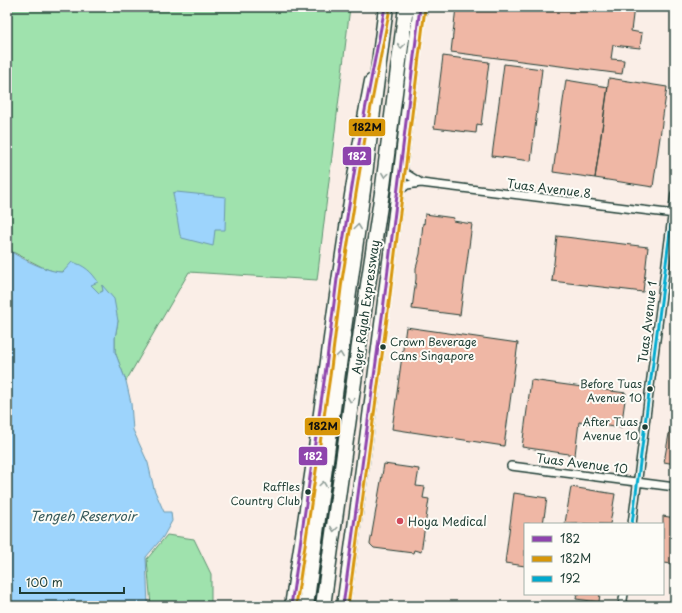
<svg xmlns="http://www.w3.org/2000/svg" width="682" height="613" viewBox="0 0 682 613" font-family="'Playpen Sans',sans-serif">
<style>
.green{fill:#9fe2ad;stroke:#5f9070}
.water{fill:#9dd4fc;stroke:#6b98ac}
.building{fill:#efb7a5;stroke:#1f3d34}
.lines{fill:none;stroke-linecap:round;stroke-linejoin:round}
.street-casing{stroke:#1f3d34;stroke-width:10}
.primary-casing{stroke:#1f3d34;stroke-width:15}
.highway-casing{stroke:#1f3d34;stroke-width:17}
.street{stroke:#fdfcf7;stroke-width:7}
.primary{stroke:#fdfcf7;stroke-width:12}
.highway{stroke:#fdfcf7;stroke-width:14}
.bus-1-casing{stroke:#fdfcf7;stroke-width:6}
.bus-2-casing{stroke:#fdfcf7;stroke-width:6}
.bus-3-casing{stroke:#fdfcf7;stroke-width:6}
.bus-1{stroke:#8e44ad;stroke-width:3}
.bus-2{stroke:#d79608;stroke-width:3}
.bus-3{stroke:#00a9ce;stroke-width:3}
.oneway{stroke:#8e9c96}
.bus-dot{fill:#1f3d34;stroke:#fdfcf7;stroke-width:1.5}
.poi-dot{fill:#d1495b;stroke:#fdfcf7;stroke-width:1.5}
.labels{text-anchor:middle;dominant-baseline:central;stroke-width:4;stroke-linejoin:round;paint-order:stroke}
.bus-label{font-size:11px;fill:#1f3d34;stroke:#fdfcf7;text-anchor:end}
.street-label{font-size:12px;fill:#1f3d34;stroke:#fdfcf7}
.poi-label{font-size:12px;fill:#1f3d34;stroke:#fdfcf7;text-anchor:start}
.water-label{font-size:13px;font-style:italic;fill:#385b5c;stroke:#fdfcf7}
.line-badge{stroke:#fdfcf7;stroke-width:1.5}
.badge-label{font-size:11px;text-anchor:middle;font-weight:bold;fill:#fff}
.pale-badge-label{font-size:11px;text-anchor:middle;font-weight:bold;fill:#111}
</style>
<rect width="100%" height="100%" fill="#faeee7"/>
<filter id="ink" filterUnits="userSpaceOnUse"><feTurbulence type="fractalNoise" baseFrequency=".025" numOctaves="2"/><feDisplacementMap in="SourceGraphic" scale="8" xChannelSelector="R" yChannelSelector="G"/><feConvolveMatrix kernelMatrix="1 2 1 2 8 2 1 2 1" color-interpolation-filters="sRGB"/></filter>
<g filter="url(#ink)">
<path class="green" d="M7,7H350L317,280L189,272L126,381L115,352V338L118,321L102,285L103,291L99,293L91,285L63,272H56L44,268L7,249Z
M167,535L194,539L211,574V606H151L147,559Z"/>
<path class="water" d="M176,192L226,197L225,230H215L213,246L182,238L180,235L173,193Z
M7,249C18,257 49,273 63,272L72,262C84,265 92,272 98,282L91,285L99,293L103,291L102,285L114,299L118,321L115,338V352L126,381L131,403L133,430L148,463L154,489L164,512H171L172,521L163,537L146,557L148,606H7Z"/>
<path class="building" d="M456,7H634L631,31L642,33L640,48L613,45L611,59L624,60L622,74L451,52Z
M443,56L489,62L481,125L477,124L476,133L434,128Z
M504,64L542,69L531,161L492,156Z
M609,78L667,87L653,187L595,178Z
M566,80L608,87L595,178L553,172Z
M425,214L454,218L453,221L472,224L460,315L412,309L416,279V268L420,254L423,223L424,224Z
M557,236L648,247L643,292L552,281Z
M406,327L518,343L504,446L392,429Z
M531,380L626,393L621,428L579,422L575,455L522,447Z
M672,417H675V464L664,462Z
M384,464L419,469L416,486L425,487L423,498L429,499L421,552L414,550L413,553L374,548L370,544Z
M571,487L615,494L610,524L565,523Z
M514,493L547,498L543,524H525V566L505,563Z
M663,516L675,518V564L663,563Z
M577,594H600L599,602L576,599Z"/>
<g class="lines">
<g class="street-casing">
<path id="street" d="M402,165L405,173L421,183
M398,192L407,185L421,183L675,214
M511,466L675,487
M632,524L675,194
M622,606L624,594"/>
</g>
<g class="primary-casing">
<path id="primary" d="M291,606C303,529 315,453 325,376C338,277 352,179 371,81
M343,606C371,409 396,211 419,13L420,7"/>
</g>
<g class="highway-casing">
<path id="highway" d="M418,7L419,13
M306,606L364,183L386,7
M323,606L361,331L383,186L406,7"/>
</g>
<use href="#street" class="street"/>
<use href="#primary" class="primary"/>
<use href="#highway" class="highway"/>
<g class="bus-1-casing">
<path id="bus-1" d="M291,606L325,375L337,279L361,131L385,7
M343,606L383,310L420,7"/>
</g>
<g class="bus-2-casing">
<path id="bus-2" d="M296,606L330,376L342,280L366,132L390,8
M348,606L388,311L425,8"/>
</g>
<g class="bus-3-casing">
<path id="bus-3" d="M632,524L675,194"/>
</g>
<use href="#bus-1" class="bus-1"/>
<use href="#bus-2" class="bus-2"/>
<use href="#bus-3" class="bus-3"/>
</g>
<defs><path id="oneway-chevron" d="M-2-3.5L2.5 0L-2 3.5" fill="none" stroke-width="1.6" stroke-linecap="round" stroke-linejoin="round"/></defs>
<g class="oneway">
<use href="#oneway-chevron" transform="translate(401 46) rotate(97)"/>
<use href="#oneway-chevron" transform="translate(385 175) rotate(97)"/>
<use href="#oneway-chevron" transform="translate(358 227) rotate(-82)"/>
<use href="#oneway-chevron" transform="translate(340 355) rotate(-82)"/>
<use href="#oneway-chevron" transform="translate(351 400) rotate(98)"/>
<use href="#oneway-chevron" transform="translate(323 484) rotate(-82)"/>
<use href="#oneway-chevron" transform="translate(334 529) rotate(98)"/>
</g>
</g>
<g class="bus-dot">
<circle cx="383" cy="347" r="3.5"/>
<circle cx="650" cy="389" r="3.5"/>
<circle cx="645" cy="427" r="3.5"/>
<circle cx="308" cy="492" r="3.5"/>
</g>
<circle class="poi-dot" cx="400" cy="521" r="4"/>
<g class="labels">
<g class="bus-label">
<text x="390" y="341" text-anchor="start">Crown Beverage<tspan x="390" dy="14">Cans Singapore</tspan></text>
<text x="642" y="383">Before Tuas<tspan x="642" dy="14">Avenue 10</tspan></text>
<text x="638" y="421">After Tuas<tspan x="638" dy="14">Avenue 10</tspan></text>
<text x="300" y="486">Raffles<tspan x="300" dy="14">Country Club</tspan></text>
</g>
<g class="street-label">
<text transform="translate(549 188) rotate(7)">Tuas Avenue 8</text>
<text transform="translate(365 307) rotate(-82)">Ayer Rajah Expressway</text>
<text transform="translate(647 322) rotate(-83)">Tuas Avenue 1</text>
<text transform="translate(582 463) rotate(7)">Tuas Avenue 10</text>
</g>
<g class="poi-label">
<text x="408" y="521">Hoya Medical</text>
</g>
<g class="water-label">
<text x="83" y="515">Tengeh Reservoir</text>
</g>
</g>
<g class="line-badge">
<rect x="348" y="118" width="38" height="19" rx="4" fill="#d79608"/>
<rect x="342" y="146" width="30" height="20" rx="4" fill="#8e44ad"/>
<rect x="304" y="417" width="37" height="19" rx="4" fill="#d79608"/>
<rect x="298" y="446" width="30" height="20" rx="4" fill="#8e44ad"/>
</g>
<g class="badge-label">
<text x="357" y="160">182</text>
<text x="313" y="460">182</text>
</g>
<g class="pale-badge-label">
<text x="367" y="131">182M</text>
<text x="323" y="430">182M</text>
</g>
<rect width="682" height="613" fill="none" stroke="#fdfcf7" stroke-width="24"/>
<rect x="12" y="12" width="658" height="589" fill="none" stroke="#1f3d34" stroke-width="1.5" filter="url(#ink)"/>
<rect x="524" y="523" width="140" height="72" fill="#fdfcf7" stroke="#a4b0a9"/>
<rect x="532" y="536" width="20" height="6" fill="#8e44ad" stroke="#a4b0a9"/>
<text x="560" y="543" font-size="12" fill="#1f3d34">182</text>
<rect x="532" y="556" width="20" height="6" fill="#d79608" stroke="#a4b0a9"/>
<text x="560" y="563" font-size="12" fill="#1f3d34">182M</text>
<rect x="532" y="576" width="20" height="6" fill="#00a9ce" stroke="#a4b0a9"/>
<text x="560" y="583" font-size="12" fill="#1f3d34">192</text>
<path d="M20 587v6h104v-6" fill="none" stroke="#1f3d34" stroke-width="2"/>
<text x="26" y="587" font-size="12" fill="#1f3d34" stroke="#fdfcf7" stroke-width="3" paint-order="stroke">100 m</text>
</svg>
